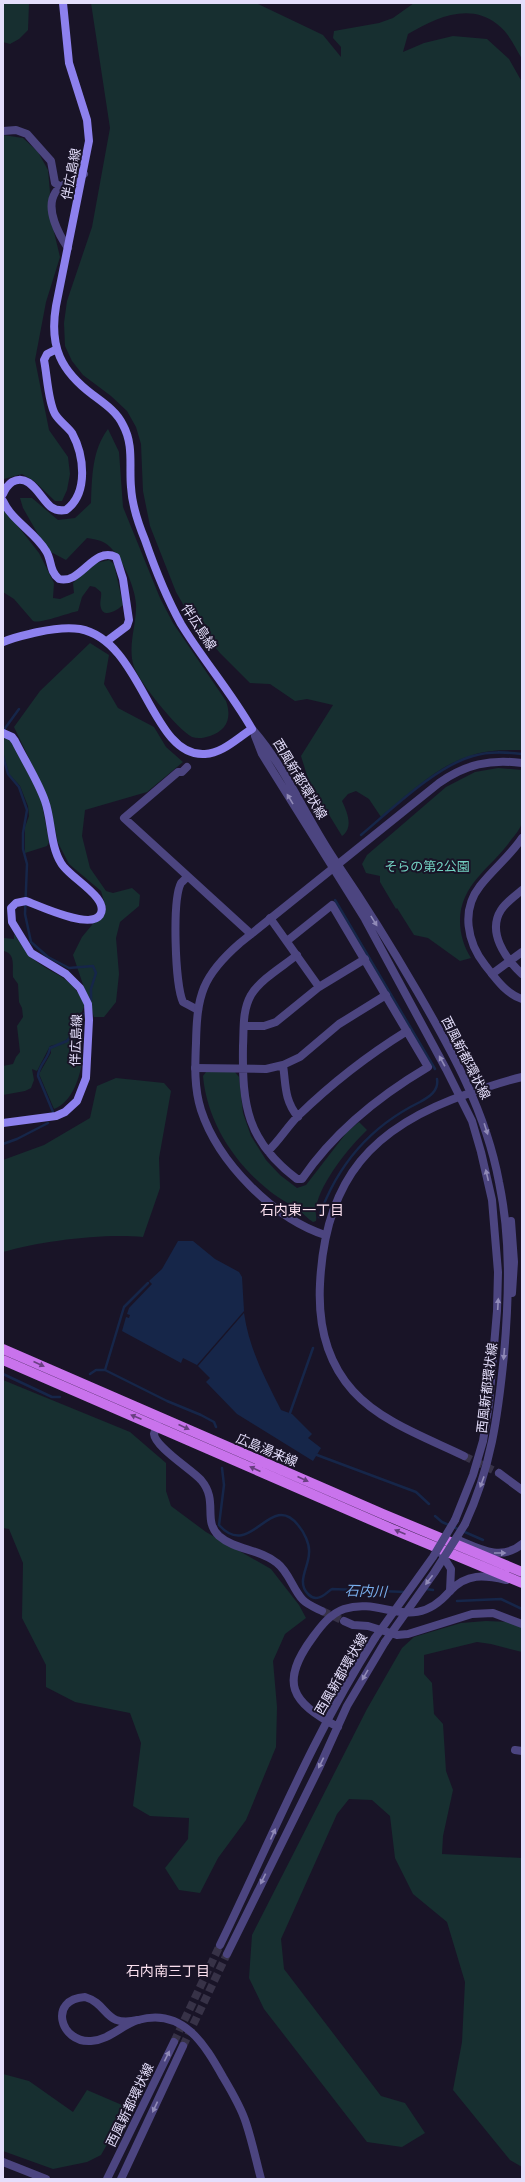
<svg xmlns="http://www.w3.org/2000/svg" width="525" height="2182" viewBox="0 0 525 2182" font-family="Roboto,'Noto Sans JP',sans-serif">
<style>
.green{fill:#172f30}
.water{fill:#162649}
.lines{fill:none;stroke-linecap:round;stroke-linejoin:round}
.stream{stroke:#162649;stroke-width:2.5}
.minor-tunnel{stroke:#373247;stroke-width:8;stroke-dasharray:8 4;stroke-linecap:butt}
.tertiary-tunnel{stroke:#373247;stroke-width:8;stroke-dasharray:8 4;stroke-linecap:butt}
.minor{stroke:#4c4580;stroke-width:8}
.tertiary{stroke:#4c4580;stroke-width:8}
.secondary{stroke:#8d81ee;stroke-width:8}
.primary{stroke:#c973ec;stroke-width:10}
.tertiary-bridge{stroke:#4c4580;stroke-width:8}
.oneway{fill:#908ab7}
.oneway2{fill:#683f80}
.labels{text-anchor:middle;dominant-baseline:central;stroke-width:4;stroke-linejoin:round;paint-order:stroke}
.street-label{font-size:13px;fill:#e4defb;stroke:#191427}
.park-label{font-size:13px;fill:#73d2c2;stroke:#191427}
.neighbourhood-label{font-size:14px;fill:#fbe0ef;stroke:#191427}
.water-label{font-size:14px;font-style:italic;fill:#7aafed;stroke:#191427}
</style>
<rect width="100%" height="100%" fill="#191427"/>
<path class="green" d="M3,3H29L28,30L19,39L10,44L3,42Z
M91,3H256L323,35L341,57V47L333,38L334,31L379,23L393,18L414,3H522V59C515,47 509,33 497,24C469,2 435,18 408,34L403,52L424,43L453,36L487,39L509,59L522,82V750C504,750 487,750 470,756C436,766 408,795 381,817L369,799L356,791L348,794L342,801C347,812 354,827 342,836L309,782L301,756L333,705L307,699L295,701L270,684L250,683L220,653L192,620L176,592L150,526L143,491L141,444L136,427L127,411L111,396L83,375L72,361L65,346L64,323L67,301L92,227L110,128Z
M3,135L23,138L38,152L48,170L50,192L48,207L60,257L46,302L35,360L49,430L68,457L70,474L67,490L62,501H55L34,481L22,474L4,479L3,482Z
M108,429L119,452L123,507L160,598L173,623L226,701C232,718 227,730 210,736C204,738 198,739 192,737C177,729 140,683 134,667C127,646 137,624 136,604C135,586 120,552 105,543C100,540 93,539 87,538L66,560L47,550L23,508L20,498H32L58,520L75,518L91,503C92,477 92,450 108,429Z
M3,507L39,553L54,583L53,598L60,599L74,593L73,583L96,563L109,560L114,564L123,605C119,609 104,619 101,608C99,603 102,597 101,592L95,587L90,586L82,597L78,611C68,613 40,624 33,621L14,599L3,592Z
M90,643L109,655L104,684L118,708L154,727L166,747L183,762L147,792L85,810L82,836L90,868L106,891L113,893L132,888L140,895L139,906L120,922L116,938L119,974L116,1002L104,1017H94L73,955L82,937L106,908L101,891L69,864L58,843L49,800L14,727L40,691Z
M3,738H7L12,742L41,798L49,842L47,846L25,853V827L29,816L28,806L20,786L9,774L3,752Z
M498,768L522,770C522,785 525,808 522,822C521,828 515,835 511,840C492,867 460,884 460,921C460,934 464,947 471,958L460,961L428,938L414,935L397,908L396,909L380,882V876L366,873L362,864L367,855L446,787L475,772Z
M14,934C20,941 26,953 33,959C57,978 69,973 85,1005C79,1016 76,1034 65,1041C61,1043 55,1045 50,1046L37,1071L32,1069L34,1080L31,1088L25,1091L3,1095V1066L13,1064L16,1057L20,1052L17,1026L23,1017L22,1008L19,1002L18,984L13,977C12,967 16,954 4,951V938L14,939Z
M73,1034L77,1049L83,1058C80,1076 73,1102 54,1109L39,1074L51,1053V1048L65,1043Z
M206,1072H235L239,1077L243,1113L251,1136L266,1160L280,1175L297,1188L306,1185L347,1132L359,1122L367,1130C349,1147 321,1182 316,1207C315,1213 317,1217 316,1221L313,1222C308,1219 304,1214 299,1210C288,1203 276,1197 266,1188C232,1160 207,1120 203,1076Z
M116,1078L164,1083L171,1091L159,1158L160,1188L143,1237C104,1233 40,1241 3,1252V1160L44,1145L90,1118L97,1086Z
M3,1380L130,1432L166,1463V1491L171,1506L206,1532L271,1569L299,1605L306,1618L285,1634L273,1661L277,1707L276,1747L246,1820L218,1858L200,1893L179,1890L165,1868L188,1839L189,1818L150,1816L133,1806L141,1743L130,1713L75,1702L46,1687V1665L22,1618L23,1563L9,1529L3,1528Z
M486,1621L510,1622L522,1627V1652L491,1644L477,1642L424,1655V1674L432,1683L434,1714L443,1724L446,1771L453,1790L443,1836L442,1854L522,1858V2167L510,2160L453,2090L462,2042L465,1982L447,1922L413,1894L395,1858L390,1816L372,1800L349,1799L337,1814L281,1939L284,1969L381,2096L405,2103L425,2133L402,2147L367,2142L264,2009L249,1978L252,1935L367,1709L402,1648L414,1637L461,1623Z
M3,2074L29,2081L73,2112L87,2090L122,2105L125,2113L101,2155L87,2162L53,2169L3,2151Z"/>
<path class="water" d="M178,1241H193L215,1259L239,1272L242,1277L244,1311L197,1365L183,1358L181,1363L122,1331L126,1317L129,1318L130,1315L127,1314L129,1308L152,1284L149,1281L162,1269Z
M244,1313C249,1349 265,1378 281,1410L292,1414L312,1434L308,1438L321,1448L313,1461L237,1414L206,1382L210,1378L198,1366Z"/>
<g class="lines">
<path class="stream" d="M3,731L19,709
M3,756L8,774L19,787L27,810L23,833V849L27,864L25,914L31,942L48,957L69,968L93,966L96,973L91,989V1000
M361,835C391,810 436,766 473,756C489,751 505,752 522,754
M335,900L435,1069
M53,1112L38,1076C38,1066 49,1058 50,1048L67,1041L79,1025L83,1014
M3,1144L17,1139L48,1123
M319,1217C337,1165 371,1126 420,1102C429,1097 439,1091 437,1079
M105,1370L124,1307L148,1283
M3,1374L52,1397H60
M90,1374L96,1370H105L167,1401L201,1415L214,1422L216,1427
M290,1413L313,1348
M317,1455L416,1492L429,1504
M222,1468L224,1485L219,1525C251,1561 270,1490 298,1525C304,1532 310,1544 309,1553C309,1567 296,1582 308,1594C310,1596 313,1598 316,1598C323,1598 327,1592 332,1589L405,1592
M435,1516L442,1522L483,1540
M426,1589L433,1590
M457,1601L501,1599L522,1609"/>
<path class="minor-tunnel" d="M322,1611L344,1621"/>
<path class="tertiary-tunnel" d="M464,1456L499,1473
M174,2042L220,1945
M183,2046L227,1954"/>
<path class="minor" d="M3,131L16,130L27,134L51,161L55,183L61,187
M68,248C59,235 45,209 55,193C61,184 75,179 84,174
M187,767L182,772H178L124,818L251,934
M187,876C186,879 183,881 181,883C172,900 175,985 183,1002L198,1010
M522,890C515,896 506,902 501,910C487,932 505,958 522,974
M287,941L332,905L428,1067C379,1096 334,1132 302,1179H297C247,1141 242,1106 243,1046C244,1029 242,1011 251,995C261,979 282,967 297,955
M492,974L522,952
M319,987L365,959
M244,1026H264L276,1022L319,987L270,918
M283,1065C286,1085 284,1100 298,1117
M195,1068L266,1069L283,1065L300,1057L339,1024L386,995
M268,1151C279,1141 287,1127 298,1116C333,1082 365,1057 407,1031
M158,1421L154,1434C155,1447 191,1469 201,1480C219,1501 202,1520 219,1536C235,1550 260,1549 277,1563C289,1572 293,1590 303,1600C308,1605 316,1608 322,1611
M456,1539C478,1548 501,1562 522,1544
M441,1553L451,1569L450,1591
M450,1591C467,1573 484,1575 506,1580
M344,1621L353,1625L368,1626L397,1635L408,1634L472,1614L493,1613L522,1624
M515,1750L522,1751
M85,1997C109,2004 104,2028 138,2020C122,2025 109,2040 91,2041C60,2043 48,1999 85,1997Z"/>
<path class="tertiary" d="M252,729C288,770 307,821 338,865C366,906 392,948 417,991C452,1051 486,1112 499,1182C511,1239 509,1297 504,1355C498,1416 491,1468 465,1524
M255,736L262,754L365,919L446,1069L472,1121L481,1152L492,1200L498,1272L497,1311L489,1404L483,1441L473,1475L455,1520
M522,838C510,856 493,869 480,886C461,910 467,942 485,965C496,979 505,993 522,999
M511,1221L514,1262L512,1293
M325,1235C273,1218 218,1162 201,1110C194,1088 195,1066 196,1043C197,995 202,976 240,943L439,783C466,764 490,759 522,763
M464,1456C427,1438 381,1422 353,1391C326,1361 318,1323 320,1284C325,1179 372,1126 470,1093C487,1087 504,1081 522,1077
M499,1473L522,1490
M338,1727C291,1702 279,1683 313,1637C321,1626 330,1614 344,1609C384,1596 412,1635 450,1591
M220,1945C270,1842 313,1735 375,1638
M227,1954L319,1768L347,1706L385,1642
M138,2020C183,2007 205,2045 223,2077C232,2092 241,2107 246,2123C252,2141 256,2160 261,2179
M3,2162L46,2179
M107,2179L174,2042
M121,2179L183,2046"/>
<path class="secondary" d="M3,494C5,489 8,485 12,482C30,472 40,498 51,507C55,510 60,511 66,510C89,493 84,455 72,433C67,426 59,421 55,414C48,402 47,374 44,360L47,354L57,349
M3,501C12,521 35,532 46,551C52,560 49,571 59,579C81,585 93,546 116,557L123,579L129,620L127,626L107,641
M3,642C14,637 26,635 38,632C52,629 66,627 80,629C143,641 151,758 205,754C223,753 237,738 252,729C231,692 203,660 181,624C166,597 155,569 145,540C138,523 132,506 131,487C129,466 134,445 123,425C117,412 105,404 93,395C61,371 49,347 56,306L89,141L87,120L69,63L63,3
M3,733L12,737L15,741C25,761 38,781 45,801C52,821 50,845 61,863C68,877 111,898 100,915C90,930 40,906 26,901L16,903L11,908L12,922L31,953L66,974L80,988L88,1004L89,1020L86,1078L77,1101L65,1112L56,1116L3,1123"/>
<path class="primary" d="M3,1349L383,1514L522,1572
M3,1360L392,1529L522,1583"/>
<path class="tertiary-bridge" d="M375,1638L433,1557L455,1520
M385,1642L434,1573L465,1524"/>
</g>
<defs><path id="oneway-solid" d="M-6-.8H1V-3.2L6.5 0L1 3.2V.8H-6Z"/></defs>
<g class="oneway">
<use href="#oneway-solid" transform="translate(290 799) rotate(-121)"/>
<use href="#oneway-solid" transform="translate(374 921) rotate(58)"/>
<use href="#oneway-solid" transform="translate(442 1061) rotate(-119)"/>
<use href="#oneway-solid" transform="translate(486 1129) rotate(72)"/>
<use href="#oneway-solid" transform="translate(487 1175) rotate(-103)"/>
<use href="#oneway-solid" transform="translate(498 1304) rotate(-87)"/>
<use href="#oneway-solid" transform="translate(504 1354) rotate(95)"/>
<use href="#oneway-solid" transform="translate(482 1482) rotate(110)"/>
<use href="#oneway-solid" transform="translate(500 1553)"/>
<use href="#oneway-solid" transform="translate(429 1580) rotate(127)"/>
<use href="#oneway-solid" transform="translate(365 1675) rotate(120)"/>
<use href="#oneway-solid" transform="translate(321 1763) rotate(116)"/>
<use href="#oneway-solid" transform="translate(273 1834) rotate(-66)"/>
<use href="#oneway-solid" transform="translate(263 1879) rotate(116)"/>
<use href="#oneway-solid" transform="translate(167 2056) rotate(-64)"/>
<use href="#oneway-solid" transform="translate(155 2107) rotate(115)"/>
</g>
<g class="oneway2">
<use href="#oneway-solid" transform="translate(39 1364) rotate(24)"/>
<use href="#oneway-solid" transform="translate(136 1417) rotate(-157)"/>
<use href="#oneway-solid" transform="translate(184 1427) rotate(24)"/>
<use href="#oneway-solid" transform="translate(255 1469) rotate(-156)"/>
<use href="#oneway-solid" transform="translate(303 1479) rotate(24)"/>
<use href="#oneway-solid" transform="translate(400 1532) rotate(-157)"/>
</g>
<g class="labels">
<g class="street-label">
<text transform="translate(71 174) rotate(-79)">伴広島線</text>
<text transform="translate(199 627) rotate(57)">伴広島線</text>
<text transform="translate(300 779) rotate(59)">西風新都環状線</text>
<text transform="translate(76 1040) rotate(-88)">伴広島線</text>
<text transform="translate(466 1058) rotate(63)">西風新都環状線</text>
<text transform="translate(487 1388) rotate(-83)">西風新都環状線</text>
<text transform="translate(267 1450) rotate(23)">広島湯来線</text>
<text transform="translate(341 1674) rotate(-60)">西風新都環状線</text>
<text transform="translate(130 2105) rotate(-64)">西風新都環状線</text>
</g>
<g class="park-label">
<text x="427" y="866">そらの第2公園</text>
</g>
<g class="neighbourhood-label">
<text x="302" y="1210">石内東一丁目</text>
<text x="168" y="1971">石内南三丁目</text>
</g>
<g class="water-label">
<text transform="translate(366 1591) rotate(2)">石内川</text>
</g>
</g>
<rect width="525" height="2182" fill="none" stroke="#e4defb" stroke-width="8"/>
</svg>
